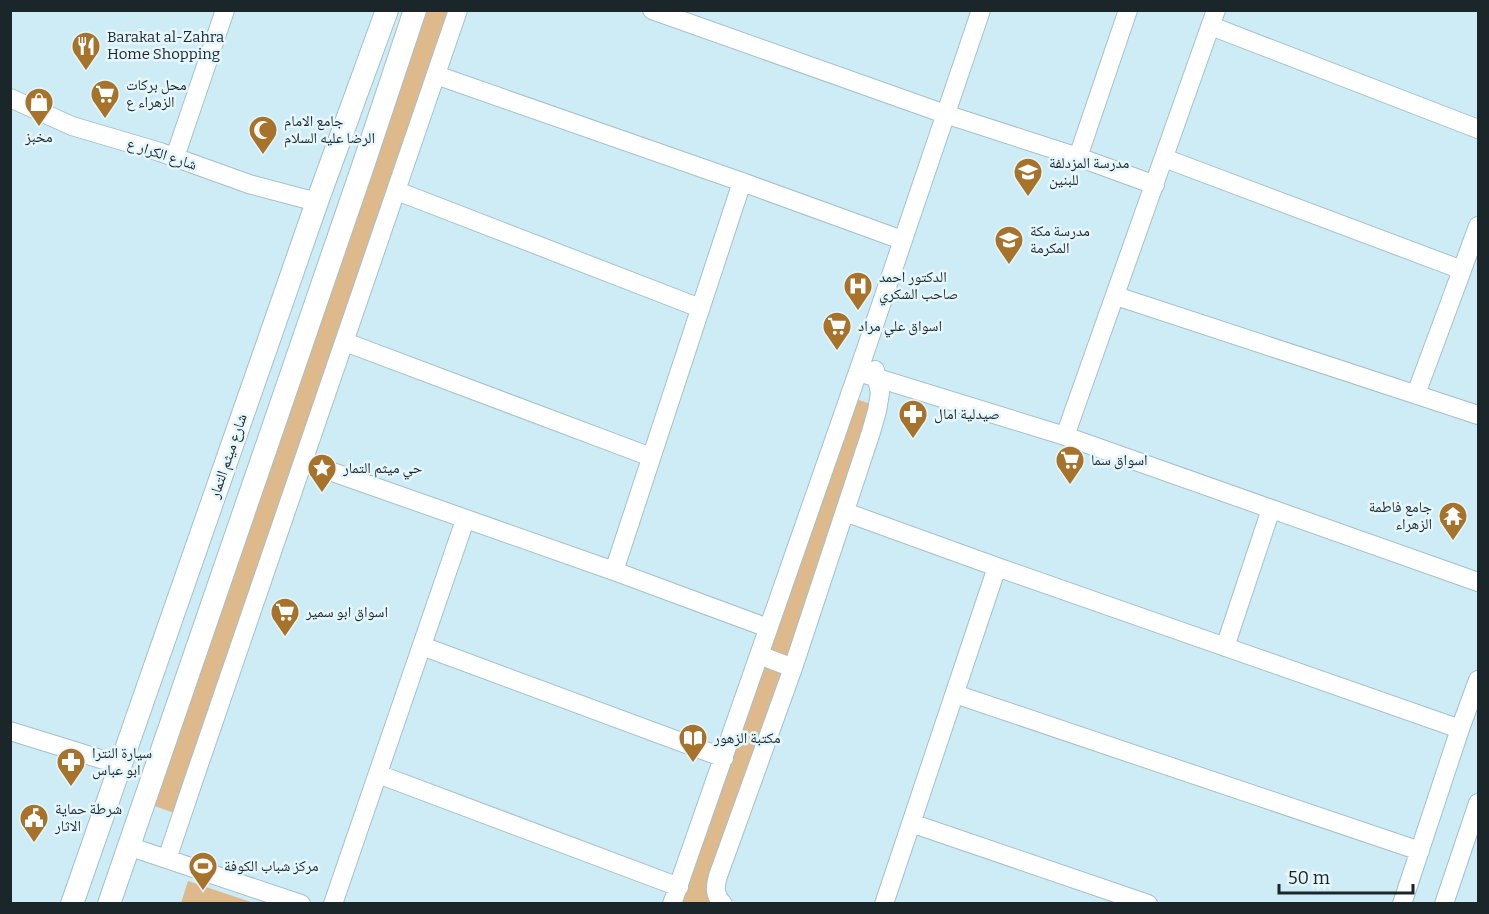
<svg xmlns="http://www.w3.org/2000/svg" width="1489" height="914" viewBox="0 0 1489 914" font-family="Bitter,'Noto Naskh Arabic',serif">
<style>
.green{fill:#deb98c}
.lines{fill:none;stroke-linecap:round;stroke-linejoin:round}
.minor-casing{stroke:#a3c1ca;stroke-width:20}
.tertiary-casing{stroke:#a3c1ca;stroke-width:24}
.minor{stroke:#fff;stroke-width:18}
.tertiary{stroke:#fff;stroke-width:22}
.labels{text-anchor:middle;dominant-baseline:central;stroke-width:5;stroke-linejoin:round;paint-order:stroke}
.poi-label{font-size:15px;fill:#1b262a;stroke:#e5f7fd;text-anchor:start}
.street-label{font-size:15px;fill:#1b262a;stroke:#e5f7fd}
</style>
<rect width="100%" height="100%" fill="#cdecf5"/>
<path class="green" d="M421,11H452L177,814L149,804Z
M853,398L874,405L789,657L768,650Z
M761,666L785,675L708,894L710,903L677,904Z
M188,881L254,903H181Z"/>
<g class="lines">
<g class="minor-casing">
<path id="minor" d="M652,10L945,114L1078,157L1155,185
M1211,26L1478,129
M436,75L742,182
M10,98L72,126L160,152L249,184L317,202
M175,157L225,10
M1078,157L1128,10
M1164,158L1462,270L1416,394
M397,191L700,308
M1462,270L1478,226
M1116,296L1478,415
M345,342L651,457
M858,372L1065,436L1478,582
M1065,436L1216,10
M304,462L614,571L768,628
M845,512L997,567L1460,729
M614,571L742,182L902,240
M422,646L724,758
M1225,647L1271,509
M759,655L793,668
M955,694L1420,851
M10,731L120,765
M378,774L679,887
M911,823L1148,904
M128,846L301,904
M167,859L193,782L458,10
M333,904L465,520
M672,904L866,349L981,10
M723,904C714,895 715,887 718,876L793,668L871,432L877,411L880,393L875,370
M884,904L997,567
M1402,904L1460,729L1478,680
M1444,904L1478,803"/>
</g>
<g class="tertiary-casing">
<path id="tertiary" d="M72,904L317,202L387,10
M109,904L362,169L415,10"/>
</g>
<use href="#minor" class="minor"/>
<use href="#tertiary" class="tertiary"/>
</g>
<defs>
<g id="restaurant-pin" transform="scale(1.5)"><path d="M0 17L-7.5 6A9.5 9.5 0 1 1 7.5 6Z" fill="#a7732b" stroke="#e5f7fd"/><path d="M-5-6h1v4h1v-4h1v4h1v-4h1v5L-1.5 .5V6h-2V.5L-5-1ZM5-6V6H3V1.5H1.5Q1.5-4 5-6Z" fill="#fff"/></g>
<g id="supermarket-pin" transform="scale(1.5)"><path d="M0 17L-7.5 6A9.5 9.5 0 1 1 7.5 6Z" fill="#a7732b" stroke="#e5f7fd"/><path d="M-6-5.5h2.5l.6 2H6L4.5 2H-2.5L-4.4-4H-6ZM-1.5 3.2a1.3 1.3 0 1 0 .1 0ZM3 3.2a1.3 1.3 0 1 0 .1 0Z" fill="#fff"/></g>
<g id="shop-pin" transform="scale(1.5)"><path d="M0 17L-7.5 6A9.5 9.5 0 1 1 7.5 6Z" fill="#a7732b" stroke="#e5f7fd"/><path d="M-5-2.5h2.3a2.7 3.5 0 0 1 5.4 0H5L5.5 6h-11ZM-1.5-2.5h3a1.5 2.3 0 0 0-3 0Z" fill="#fff"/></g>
<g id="mosque-pin" transform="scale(1.5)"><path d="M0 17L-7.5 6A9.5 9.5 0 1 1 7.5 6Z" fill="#a7732b" stroke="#e5f7fd"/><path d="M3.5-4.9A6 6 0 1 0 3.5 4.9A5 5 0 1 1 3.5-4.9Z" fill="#fff"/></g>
<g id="school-pin" transform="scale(1.5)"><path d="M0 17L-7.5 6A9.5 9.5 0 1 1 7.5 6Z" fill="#a7732b" stroke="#e5f7fd"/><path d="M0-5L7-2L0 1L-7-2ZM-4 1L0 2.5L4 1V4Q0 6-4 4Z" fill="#fff"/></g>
<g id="hospital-pin" transform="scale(1.5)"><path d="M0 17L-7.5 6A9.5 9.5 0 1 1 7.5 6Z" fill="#a7732b" stroke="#e5f7fd"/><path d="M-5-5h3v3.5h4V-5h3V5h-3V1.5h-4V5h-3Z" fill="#fff"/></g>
<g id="pharmacy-pin" transform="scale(1.5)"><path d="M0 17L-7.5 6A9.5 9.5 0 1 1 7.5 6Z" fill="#a7732b" stroke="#e5f7fd"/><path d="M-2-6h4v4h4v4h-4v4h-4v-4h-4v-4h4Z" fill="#fff"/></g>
<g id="sight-pin" transform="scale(1.5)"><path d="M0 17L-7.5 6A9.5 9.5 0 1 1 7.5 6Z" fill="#a7732b" stroke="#e5f7fd"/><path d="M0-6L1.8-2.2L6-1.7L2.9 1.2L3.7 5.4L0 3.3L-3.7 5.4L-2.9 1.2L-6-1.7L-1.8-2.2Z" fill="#fff"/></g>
<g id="temple-pin" transform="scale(1.5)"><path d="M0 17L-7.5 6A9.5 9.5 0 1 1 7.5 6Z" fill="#a7732b" stroke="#e5f7fd"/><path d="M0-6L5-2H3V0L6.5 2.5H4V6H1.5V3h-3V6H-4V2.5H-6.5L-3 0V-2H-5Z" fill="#fff"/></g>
<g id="library-pin" transform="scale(1.5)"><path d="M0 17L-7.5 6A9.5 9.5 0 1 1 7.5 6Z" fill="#a7732b" stroke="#e5f7fd"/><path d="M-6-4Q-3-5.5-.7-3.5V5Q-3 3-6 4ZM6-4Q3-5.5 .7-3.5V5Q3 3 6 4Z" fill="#fff"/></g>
<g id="civic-pin" transform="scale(1.5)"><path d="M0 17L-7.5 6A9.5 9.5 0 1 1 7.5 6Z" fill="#a7732b" stroke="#e5f7fd"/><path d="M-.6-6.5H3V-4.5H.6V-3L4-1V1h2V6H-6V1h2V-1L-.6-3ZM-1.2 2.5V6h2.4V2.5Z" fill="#fff"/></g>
<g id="stadium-pin" transform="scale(1.5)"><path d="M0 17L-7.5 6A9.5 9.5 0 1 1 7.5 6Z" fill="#a7732b" stroke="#e5f7fd"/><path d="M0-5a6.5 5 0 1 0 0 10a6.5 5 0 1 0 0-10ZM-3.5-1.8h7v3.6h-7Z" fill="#fff"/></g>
</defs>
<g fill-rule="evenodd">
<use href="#restaurant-pin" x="86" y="46"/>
<use href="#supermarket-pin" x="105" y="94"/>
<use href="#shop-pin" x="39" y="102"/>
<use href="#mosque-pin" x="263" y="130"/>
<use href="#school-pin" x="1028" y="172"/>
<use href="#school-pin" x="1009" y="240"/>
<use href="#hospital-pin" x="858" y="286"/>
<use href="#supermarket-pin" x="837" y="326"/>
<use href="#pharmacy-pin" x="913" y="414"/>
<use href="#supermarket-pin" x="1070" y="460"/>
<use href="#sight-pin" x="322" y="468"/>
<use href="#temple-pin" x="1453" y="516"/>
<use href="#supermarket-pin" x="285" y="612"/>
<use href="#library-pin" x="693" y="738"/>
<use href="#pharmacy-pin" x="71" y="762"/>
<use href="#civic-pin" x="34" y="818"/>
<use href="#stadium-pin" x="203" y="866"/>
</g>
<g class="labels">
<g class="poi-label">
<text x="107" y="37">Barakat al-Zahra<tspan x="107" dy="17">Home Shopping</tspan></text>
<text x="126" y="85">محل بركات<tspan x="126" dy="17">الزهراء ع</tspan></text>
<text x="284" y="121">جامع الامام<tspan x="284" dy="17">الرضا عليه السلام</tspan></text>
<text x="39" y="137" text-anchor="middle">مخبز</text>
<text x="1049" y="163">مدرسة المزدلفة<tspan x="1049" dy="17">للبنين</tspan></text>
<text x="1030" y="231">مدرسة مكة<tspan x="1030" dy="17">المكرمة</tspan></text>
<text x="879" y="277">الدكتور احمد<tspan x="879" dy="17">صاحب الشكري</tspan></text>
<text x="858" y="326">اسواق علي مراد</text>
<text x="934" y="414">صيدلية امال</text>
<text x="1091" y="460">اسواق سما</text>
<text x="343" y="468">حي ميثم التمار</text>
<text x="1432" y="507" text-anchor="end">جامع فاطمة<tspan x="1432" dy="17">الزهراء</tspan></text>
<text x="306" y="612">اسواق ابو سمير</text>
<text x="714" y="738">مكتبة الزهور</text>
<text x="92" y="753">سيارة النترا<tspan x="92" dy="17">ابو عباس</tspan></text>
<text x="55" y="809">شرطة حماية<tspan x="55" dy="17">الاثار</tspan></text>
<text x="224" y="866">مركز شباب الكوفة</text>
</g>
<g class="street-label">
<text transform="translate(162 154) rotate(18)">شارع الكرار ع</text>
<text transform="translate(228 456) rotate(-71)">شارع ميثم التمار</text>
</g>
</g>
<rect width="1489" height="914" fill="none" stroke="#1b262a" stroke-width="24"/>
<path d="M1279 884v9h134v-9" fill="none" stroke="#1b262a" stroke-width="3"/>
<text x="1288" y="884" font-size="18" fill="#1b262a" stroke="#e5f7fd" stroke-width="4.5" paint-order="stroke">50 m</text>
</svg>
